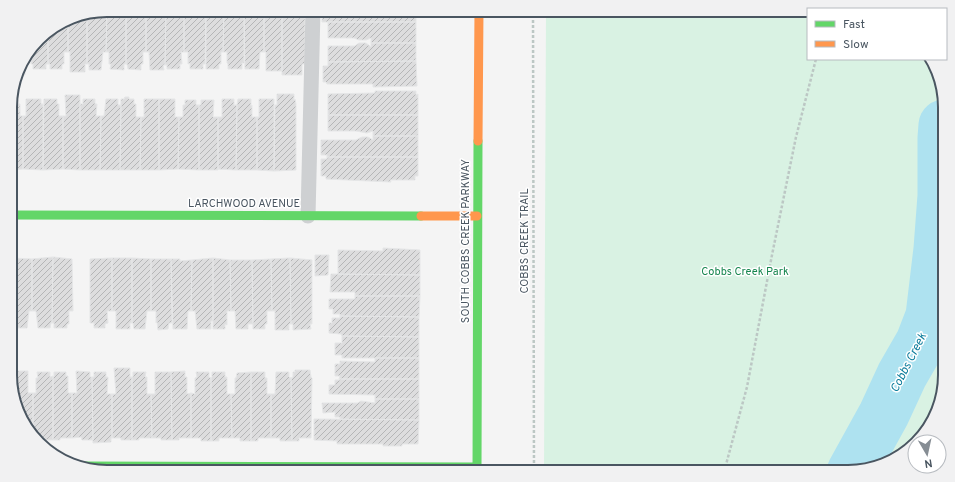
<svg xmlns="http://www.w3.org/2000/svg" width="955" height="482" viewBox="0 0 955 482" font-family="Overpass,sans-serif">
<style>
.park{fill:#d9f2e3}
.lines{fill:none;stroke-linecap:round;stroke-linejoin:round}
.river{stroke:#aee2f0;stroke-width:51}
.building{fill:url(#building-hatch);stroke:#e5e6e7}
.path{stroke:#bcc7c4;stroke-width:2.5;stroke-dasharray:3 2;stroke-linecap:butt}
.lane{stroke:#ced0d2;stroke-width:15}
.fast{stroke:#63d668;stroke-width:9}
.slow{stroke:#ff974d;stroke-width:9}
.labels{text-anchor:middle;dominant-baseline:central;stroke-width:3;stroke-linejoin:round;paint-order:stroke}
.street-label{font-size:11px;fill:#4a5661;stroke:#fff}
.park-label{font-size:11px;fill:#17864f;stroke:#fff}
.water-label{font-size:12px;font-style:italic;fill:#0c7c9b;stroke:#fff}
.rim{fill:none;stroke:#4a5661;stroke-width:2}
</style>
<defs>
<pattern id="building-hatch" width="6" height="6" patternUnits="userSpaceOnUse"><rect width="6" height="6" fill="#ddddde"/><path d="M-1 1l2-2M0 6l6-6M5 7l2-2" fill="none" stroke="#b5b6b7"/></pattern>
</defs>
<rect width="100%" height="100%" fill="#f4f4f4"/>
<path class="park" d="M546,10H808V59H930L944,94L945,376L935,418L902,456L854,472H544Z"/>
<g class="lines">
<path class="river" d="M852,472L884,414L902,375L921,342L931,316L939,249L943,196V138L944,125"/>
</g>
<path class="building" d="M107,10L106,52H103L101,70H89V64H87V14Z
M107,10H126V64H124V70L110,69L111,64H109V52H106Z
M126,10H146V52H143V64H141V70L128,69L127,64H126Z
M146,10H166L165,65H163L164,70H150L149,52H146Z
M166,10H184V52H181L182,64H180V69H167V65H165Z
M184,10H206L205,64H203V69H190V63L188,64V52H184Z
M206,10H224L223,52H221V64H219V69H206Z
M224,10H244V63H242V69H228V64L227,63V52H223Z
M244,10H264V52H260L259,69H245Z
M264,10H282V71H266V52H264Z
M282,10H305V64H302V75H282Z
M322,10H416V22H322Z
M87,14V64H85V72H70V52H68V18Z
M68,18V52H64V64H62V69H50V64H48V31Z
M328,22H416V43H371V38L366,40H359L354,38H328Z
M48,31V64H46V69H33V64H31V52H29L43,34Z
M359,43H366L371,47V43H416V61L328,62V46H355Z
M25,57V75H17L20,64Z
M416,61L417,86L373,87V84H327L326,82H323V66H328V62Z
M375,91H416V95L418,94V115H328V94L375,93Z
M277,94H294V100L295,99L296,104V170L274,171L275,105H277Z
M65,95H80V170L63,169V116H66Z
M125,97H129V99H134V104H136V117H141L140,170H120L121,99H124Z
M11,99H18V104H20V116H23V169L10,170Z
M26,99H41V104H43V170L23,169V116H26Z
M44,99H57V104H59V116H63V169L43,170Z
M83,99H95V104H97L96,116H101L100,170H80V104H83Z
M106,99H118V105H121L120,170H100L101,116H104Z
M144,99H159V170H140L141,117H144Z
M159,99H175V117H179L178,169L159,170Z
M222,99H234V105H237L236,170L218,169V117H222Z
M238,99H251V106L252,105V117H257V170H236L237,105Z
M259,99H274V171L257,170V117H259Z
M185,100H196V105H199V170L178,169L179,117H183V105H185Z
M201,100H214L213,117H218V170H199V105H201Z
M328,115H418V136H373V131L367,133L356,131H328Z
M373,136H418V157H327V155H321V140H356L362,137H368L373,140Z
M327,157H418V176H415V180H390L391,182L326,179V176H321V159H327Z
M383,248L420,250V275L338,274V250L383,251Z
M315,255H329L328,275L315,276Z
M53,257L52,323H51L50,328H38L36,311H32V259Z
M53,257L72,259L73,311H69V324H67V328H54V323H52Z
M11,258H12L13,323H11V328Z
M12,258L32,259V311H29L27,328H15L14,323H13Z
M112,258H132V323H130V329H116V311H112Z
M112,258V311H107L108,323L105,324V328H94V323H90V259Z
M132,258L151,259V311H147L145,329H134L133,323H132Z
M213,258L230,260L231,311H227V325L225,324V329H213Z
M213,258V321H211V329H197L195,311H191L192,260Z
M290,258L312,260V324H310L311,329L293,330V324H291Z
M290,258L291,324H289V330H275V311H272L271,259Z
M151,259H171L172,323H169L168,329L158,330L157,322L156,323V311H151Z
M171,259H180V261L192,260L191,311H188L187,329H173Z
M271,259L272,311H267V324H265V329H253L252,260Z
M230,260H252L253,324H248V329H236L235,311H231Z
M331,274L420,275V296H355V292H330Z
M355,296H420L419,317L340,316V314H333V309H329V299H355Z
M340,316L419,317V337L342,336L341,334L329,333V323H332V318H340Z
M342,336L419,337V358H342V355H335V343H342Z
M375,358H419V379H339L340,376H335V364H340V361L375,362Z
M114,368H130V377H132V440H121V438H112V394H116Z
M295,370H310L311,377L312,378L311,438H299V441H292L291,378L293,377V372H295Z
M11,371H14L13,394L11,388Z
M14,371H28V393H33V436L30,434L13,394Z
M76,371L90,372V377H92L93,440H82L81,437L72,438V393H77Z
M185,371V377H187V394L191,393V438H179V440H172L171,372Z
M37,372H50V377L53,376V440H42V437L34,438L33,436V393H36V378H38Z
M54,372H66V376H68V393H72V438H60V440H53V376L54,377Z
M94,372H106V377H108L107,394H112V438H111V442L93,443L92,377H94Z
M133,372H146L145,377H147V394H151L152,438H139V440H132V377H133Z
M155,372H171L172,440H161V438H152L151,394H155Z
M196,372H209V377L211,378V441H201V438H191V393L195,394V378L197,377Z
M212,372H225V377H227V394H231L232,438H219V441H211V378L212,377Z
M251,372H265V378H267V394H271V438H258V441H251Z
M251,372V441H240V438H232L231,394H235V378H236L237,373Z
M276,372H289V377L291,378L292,441H280V438H271V394H275Z
M339,379H419V399H375V395L329,394V385H335V380H340Z
M375,399H419V420L340,419V417H335V412L323,413L322,403H358L361,401L375,403Z
M314,419L419,420L418,444H402V446H383V444H337V441L314,440Z"/>
<g class="lines">
<path class="path" d="M533,10L534,472
M724,472L747,387L772,255L796,137L816,59"/>
<path class="lane" d="M308,216L313,10"/>
<path class="fast" d="M10,215L421,216
M81,466L477,467
M477,472L478,141"/>
<path class="slow" d="M478,141L479,10
M421,216H477"/>
</g>
<g class="labels">
<g class="street-label">
<text x="244" y="204">LARCHWOOD AVENUE</text>
<text transform="translate(466 241) rotate(-90)">SOUTH COBBS CREEK PARKWAY</text>
<text transform="translate(525 241) rotate(-90)">COBBS CREEK TRAIL</text>
</g>
<g class="park-label">
<text x="745" y="272">Cobbs Creek Park</text>
</g>
<g class="water-label">
<text transform="translate(909 363) rotate(-63)">Cobbs Creek</text>
</g>
</g>
<path d="M0 0H955V482H0ZM107 17H848A90 90 0 0 1 938 107V375A90 90 0 0 1 848 465H107A90 90 0 0 1 17 375V107A90 90 0 0 1 107 17Z" fill="#f1f1f2" fill-rule="evenodd"/>
<path class="rim" d="M107 17H848A90 90 0 0 1 938 107V375A90 90 0 0 1 848 465H107A90 90 0 0 1 17 375V107A90 90 0 0 1 107 17Z"/>
<rect x="807" y="8" width="140" height="52" fill="#ffffff" stroke="#b7bbc0"/>
<rect x="815" y="21" width="20" height="6" fill="#63d668" stroke="#b7bbc0"/>
<text x="843" y="28" font-size="12" fill="#4a5661">Fast</text>
<rect x="815" y="41" width="20" height="6" fill="#ff974d" stroke="#b7bbc0"/>
<text x="843" y="48" font-size="12" fill="#4a5661">Slow</text>
<g transform="translate(927 454) rotate(171)"><circle r="19" fill="#ffffff" stroke="#b7bbc0"/>
<path d="M0-3L7 15L0 10L-7 15Z" fill="#868d94"/>
<text y="-6" font-size="11" font-weight="bold" text-anchor="middle" fill="#4a5661">N</text>
</g>
</svg>
